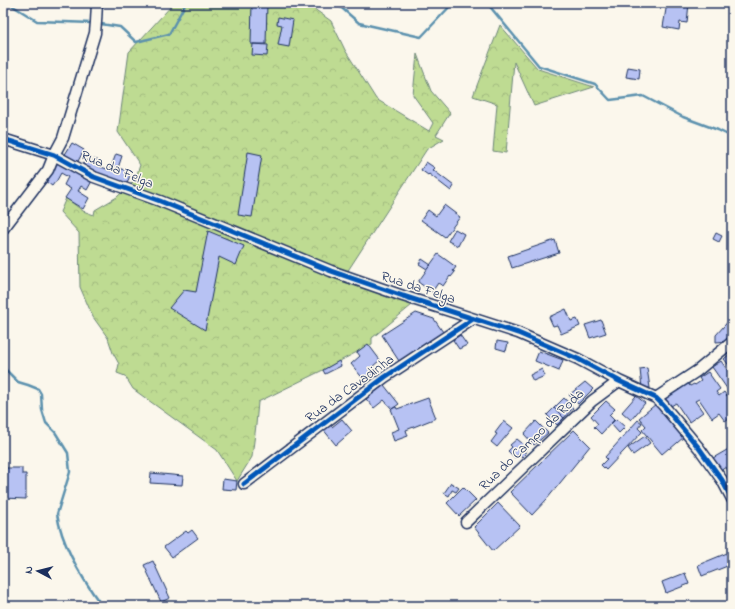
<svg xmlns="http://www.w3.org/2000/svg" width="735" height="609" viewBox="0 0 735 609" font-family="'Indie Flower',sans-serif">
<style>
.forest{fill:url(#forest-crowns);stroke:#6c8578}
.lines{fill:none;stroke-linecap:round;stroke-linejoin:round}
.stream{stroke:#5b91ae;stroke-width:2.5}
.building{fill:#b7c2f3;stroke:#1b2f5e}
.street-casing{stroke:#1b2f5e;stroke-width:13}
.street{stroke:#fbf7ec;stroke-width:10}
.cycleway-casing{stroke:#fbf7ec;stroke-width:8}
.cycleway{stroke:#0057b8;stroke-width:5}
.labels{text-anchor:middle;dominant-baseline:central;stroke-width:3;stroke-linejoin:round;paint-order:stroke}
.street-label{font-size:14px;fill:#1b2f5e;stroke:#fbf7ec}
</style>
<defs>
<pattern id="forest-crowns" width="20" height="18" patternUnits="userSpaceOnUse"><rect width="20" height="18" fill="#bedb92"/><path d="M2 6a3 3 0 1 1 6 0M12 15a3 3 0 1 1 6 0" fill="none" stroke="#a3bc80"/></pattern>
</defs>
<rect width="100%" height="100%" fill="#fbf7ec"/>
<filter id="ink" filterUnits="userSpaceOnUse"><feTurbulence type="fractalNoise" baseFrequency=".025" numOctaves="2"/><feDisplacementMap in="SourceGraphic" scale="8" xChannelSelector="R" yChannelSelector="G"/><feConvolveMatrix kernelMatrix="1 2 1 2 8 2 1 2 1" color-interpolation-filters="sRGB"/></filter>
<g filter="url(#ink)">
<path class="forest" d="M174,3H306L331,21L345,50L376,99L429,131L433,123L413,95L417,54L431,91L450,113L436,135L444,139L427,149L347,272V280L412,305L372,338V344L323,370L258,402L256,425L252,457L237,481L217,450L133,389L125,376L117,373L119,364L113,353L108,338L93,317L80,287L79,233L60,212L66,198L83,211L94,215L95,210L117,197L135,180L140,165L118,132L129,52Z
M500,25L538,69L594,87L534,106L514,62L506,153L493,151L497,104L473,96Z"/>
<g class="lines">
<path class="stream" d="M8,3L37,21L92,23
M336,3L359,23L421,37L453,3
M487,3L539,66L595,84L610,100L643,96L683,117L718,130L732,137
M101,24L120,27L136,42L169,34L186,3
M3,367L18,382L28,385L38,389L41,394L42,410L46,423L55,432L68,453L70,472L57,514C62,547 83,580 102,606"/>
</g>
<path class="building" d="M252,3H267L266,44H251Z
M667,3H689L687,23L680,22L679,30L663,27Z
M278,17L293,20L289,47L278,45L282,25L277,24Z
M253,44L268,45L267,56L252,55Z
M628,67L640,69L639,79L626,77Z
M72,143L84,150L77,163L64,156Z
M248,152L262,155L252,217L238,215Z
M116,154L122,156L118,168L131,172L127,184L82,169L85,160L93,163L94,159L100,161L98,166L110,170Z
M57,161L92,181L87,190L81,186L78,191L89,198L83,209L65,198L71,189L64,185L68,177L61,173L56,182H55L52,186L45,181Z
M426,162L435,168L433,170L454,186L451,191L429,174L428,175L421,170Z
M444,205L460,217L445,237L421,220L428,210L436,216Z
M455,229L464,234L458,246L448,241Z
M208,231L244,246L236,265L219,257L205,330L169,308L184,290L196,292Z
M716,233L722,236L719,242L713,239Z
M555,240L559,253L512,268L508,256Z
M438,254L456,267L453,271L455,272L451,277L450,276L443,286L438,283L432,292L418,282Z
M422,259L431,265L427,269L419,264Z
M731,267L732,268V292L728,288L731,271Z
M566,309L571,321L577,319L580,326L561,334L557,325L553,326L549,317Z
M416,313L434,319L443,332L399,361L382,335Z
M732,317V338L730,341L716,342V335Z
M601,320L606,333L590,338L585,325Z
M460,335L467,345L459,349L453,340Z
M497,341L508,343L506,351L496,348Z
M368,344L380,360L372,367L376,372L365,381L351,364L360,356L357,352Z
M539,351L563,360L559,371L535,361Z
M732,352V369L724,359Z
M339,361L341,366L325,374L323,370Z
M721,361L732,377V388L728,390L712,367Z
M647,368L650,388L642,389L640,369Z
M542,369L545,376L533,381L530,375Z
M708,372L720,389L716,392L719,396L724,392L727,396L731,393L732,394V416L725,421L719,413L712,418L699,399L695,401L703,412L689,422L676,403L671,406L665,398L687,382L690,386L694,384L695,385L701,381L699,378Z
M585,382L593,389L578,404L569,395Z
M384,385L399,404L392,409L384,400L374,408L366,399Z
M636,396L645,403L631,420L622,412Z
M428,398L436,418L406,430L408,436L394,441L391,432L399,429L391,409L396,407L397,409Z
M564,398L573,408L564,418L554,408Z
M606,401L615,409L609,415L614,420L601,434L594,427L598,424L591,416Z
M656,404L684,437L670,449L669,448L662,454L642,430L646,426L639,418Z
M554,408L564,418L557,425L547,415Z
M342,419L352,431L336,445L322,428L329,422L332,427Z
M616,419L625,427L619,433L611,424Z
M638,420L642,423L638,428L642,432L606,470L601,465L607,459L605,457Z
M504,421L513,428L497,447L491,442L497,434L495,433Z
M536,421L548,433L534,445L524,434Z
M574,430L590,446L547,499L532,515L510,492Z
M645,436L650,443L633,455L628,448Z
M517,439L528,448L524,452L526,453L522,457L519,454L515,458L508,451L512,447L510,445Z
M732,447V478L726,467L720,471L713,458Z
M3,468H22V474H26V499L3,498Z
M151,473L183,476L182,485L150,483Z
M223,479L237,481L236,490L222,489Z
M451,483L459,488L456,492L452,490L449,496L444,493Z
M463,487L476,500L459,516L447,503Z
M498,503L520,526L493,551L474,527Z
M192,530L198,538L172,557L164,547L186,531L188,533Z
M732,551V568H731L730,565L702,576L698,565Z
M153,561L170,598L161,602L144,565Z
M685,573L689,584L666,593L662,582Z"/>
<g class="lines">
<g class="street-casing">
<path id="street" d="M3,139L54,155L94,177L160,201L331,271L403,296L518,333L578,359L619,381L656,398L663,405L699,448L722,480L732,499
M3,229L48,170L54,155L63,138L95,33L96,22L97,3
M656,398L697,371L732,342
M244,484L385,377L473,319
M466,522L592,401L619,381"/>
</g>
<use href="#street" class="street"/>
<g class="cycleway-casing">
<path id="cycleway" d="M3,139L54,155L94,177L160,201L331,271L403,296L518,333L578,359L619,381L656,398L663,405L699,448L722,480L732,499
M244,484L385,377L473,319"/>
</g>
<use href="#cycleway" class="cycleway"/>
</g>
</g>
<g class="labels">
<g class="street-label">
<text transform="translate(117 170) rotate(23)">Rua da Felga</text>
<text transform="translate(418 288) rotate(18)">Rua da Felga</text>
<text transform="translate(350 389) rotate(-36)">Rua da Cavadinha</text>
<text transform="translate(532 440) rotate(-44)">Rua do Campo da Roda</text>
</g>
</g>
<rect width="735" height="609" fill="none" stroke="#fbf7ec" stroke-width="16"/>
<rect x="8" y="8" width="719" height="593" fill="none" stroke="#1b2f5e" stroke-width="1.5" filter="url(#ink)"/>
<g transform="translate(38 571) rotate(277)" stroke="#fbf7ec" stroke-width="3" paint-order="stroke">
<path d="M0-3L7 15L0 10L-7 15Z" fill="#1b2f5e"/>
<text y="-6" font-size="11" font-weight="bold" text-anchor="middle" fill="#1b2f5e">N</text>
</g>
</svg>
